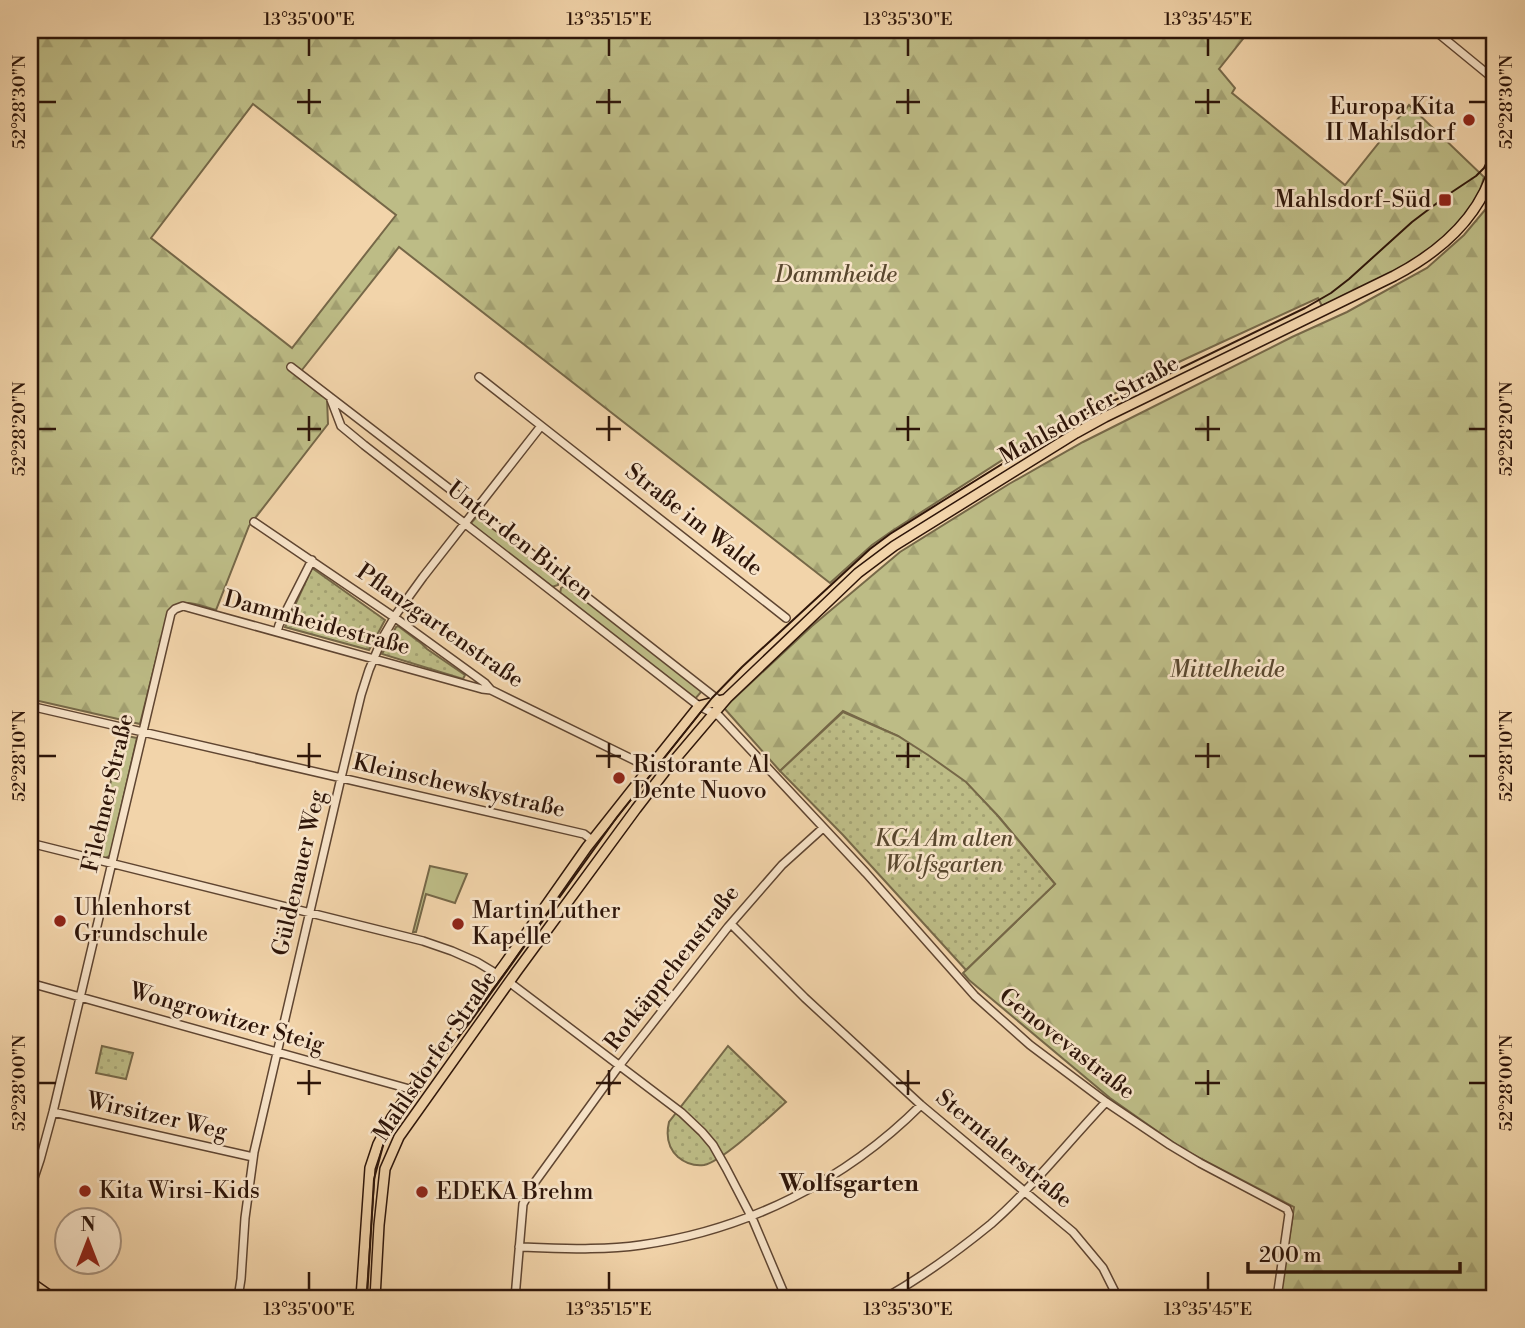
<svg xmlns="http://www.w3.org/2000/svg" width="1525" height="1328" viewBox="0 0 1525 1328" font-family="'Libre Bodoni',serif">
<style>
.grass{fill:#bdbc86;stroke:#766848;stroke-width:2}
.forest{fill:url(#forest-firs);stroke:#766848;stroke-width:2;fill-rule:evenodd}
.park{fill:url(#park-dots);stroke:#766848;stroke-width:2}
.lines{fill:none;stroke-linecap:round;stroke-linejoin:round}
.minor-casing{stroke:#5f4531;stroke-width:10}
.major-casing{stroke:#2e1509;stroke-width:12}
.minor{stroke:#f7e3c8;stroke-width:7}
.major{stroke:#f2d4aa;stroke-width:9}
.tram{stroke:#2e1509;stroke-width:2}
.ticks{fill:none;stroke:#2e1509;stroke-width:2.5}
.poi-dot{fill:#8f2418;stroke:#f7e3c8;stroke-width:2.5}
.labels{text-anchor:middle;dominant-baseline:central;stroke-width:5;stroke-linejoin:round;paint-order:stroke}
.poi-label{font-size:23px;fill:#2e1509;stroke:#f7e3c8;text-anchor:start}
.park-label{font-size:23px;font-style:italic;fill:#59472e;stroke:#f7e3c8}
.street-label{font-size:23px;fill:#2e1509;stroke:#f7e3c8}
.neighbourhood-label{font-size:24px;font-weight:bold;fill:#2e1509;stroke:#f7e3c8}
.neatline{fill:none;stroke:#2e1509;stroke-width:2.5}
.ticks-label{font-size:18px;text-anchor:middle;fill:#2e1509}
</style>
<defs>
<pattern id="forest-firs" width="22" height="20" patternUnits="userSpaceOnUse" patternTransform="scale(1.75)"><rect width="22" height="20" fill="#bdbc86"/><path d="M5 1l3.5 6h-7zM16 11l3.5 6h-7z" fill="#a3a172"/></pattern>
<pattern id="park-dots" width="8" height="8" patternUnits="userSpaceOnUse" patternTransform="scale(1.75)"><rect width="8" height="8" fill="#bdbc86"/><path d="M2 2h.1M6 6h.1" fill="none" stroke="#a3a172" stroke-width="1.8" stroke-linecap="round"/></pattern>
</defs>
<rect width="100%" height="100%" fill="#f2d4aa"/>
<filter id="stains"><feTurbulence type="fractalNoise" baseFrequency=".00286" numOctaves="4"/><feColorMatrix values="0 0 0 0 .2 0 0 0 0 .09 0 0 0 0 .02 0 0 0 .5 -.17"/></filter>
<radialGradient id="worn" r=".72"><stop offset=".6" stop-color="#630" stop-opacity="0"/><stop offset="1" stop-color="#630" stop-opacity=".3"/></radialGradient>
<path class="grass" d="M478,515L559,579L558,585L552,587L472,525L471,523Z
M566,585L702,691L695,699L560,594L561,588Z
M122,735L137,738L110,856L105,858L95,855L94,851Z
M430,866L467,874L455,903L426,894L416,932H413Z"/>
<path class="forest" d="M30,30H1250L1219,69L1235,88L1232,93L1345,185L1409,105L1484,177C1482,184 1480,192 1477,198C1444,256 1379,279 1322,306L1318,298L1181,361L1077,412L892,531L872,545L830,583L399,247L298,375L327,399L328,424L249,526L216,610C197,605 184,596 168,612L140,724L30,699V429L34,418L30,398ZM253,104L396,215L292,348L151,238Z
M1495,198V1298H1280L1294,1207L1184,1150L1110,1098L969,980L963,973L1055,884L999,817L966,783L898,736L843,711L780,771L724,708L812,626L900,552L1009,484L1083,442L1292,337L1347,312L1427,268L1464,235Z"/>
<path class="park" d="M312,568L385,620L369,650L285,627Z
M398,626L422,644L427,649L465,675L463,679L382,654L396,627Z
M843,712L898,736L928,755L966,782L997,815L1055,884L966,970L843,835L780,771Z
M102,1046L133,1053L126,1079L96,1073Z
M728,1046L786,1102C769,1117 723,1161 704,1165C695,1166 685,1163 678,1157C668,1148 666,1135 669,1122Z"/>
<g class="lines">
<g class="minor-casing">
<path id="minor" d="M1434,30L1495,80
M291,367L464,500
M479,377L786,618
M330,397L341,426L364,445L699,706L719,716L866,873L975,996L1030,1045L1106,1102L1170,1145L1200,1163L1287,1209L1289,1214L1277,1298
M487,519L721,702
M254,522L394,617L485,683L491,690L642,764L649,768
M277,632L279,625L312,560
M30,706L584,834L592,840
M30,843L423,941L452,951L477,962L497,974
M731,924L805,998L921,1105L1073,1232L1103,1268L1118,1298
M509,982L682,1113L702,1132L713,1145L726,1168L753,1220L786,1298
M30,983L413,1090
M53,1112L253,1157
M30,1190L40,1160L53,1112L171,613L175,609L183,606L482,689L491,690
M519,1247C559,1248 600,1251 641,1245C747,1230 845,1181 921,1105
M238,1298L241,1279L245,1218L254,1152L341,778L361,695L369,670L383,637L397,613L423,577L541,426
M515,1298L523,1204L535,1182L619,1066L728,927L782,865L823,828
M885,1298C922,1277 958,1251 991,1224C1031,1189 1069,1141 1106,1102"/>
</g>
<g class="major-casing">
<path id="major" d="M30,1282L53,1298
M361,1298L370,1168L378,1144L392,1117L504,965L587,847L655,761L699,706L726,699
M375,1298L379,1225L385,1169L399,1137L517,971L636,809L666,770L727,698L858,573L894,546L1076,433L1105,417L1394,276C1440,252 1481,216 1495,164"/>
</g>
<use href="#minor" class="minor"/>
<use href="#major" class="major"/>
<path class="tram" d="M367,1298L374,1179L384,1142L448,1051L471,1021L617,817L712,698L742,667L870,549L890,534L941,502L1044,438L1082,416L1305,308L1331,293L1349,279L1412,222L1449,194L1476,176L1484,168L1489,158L1495,138"/>
</g>
<path class="ticks" d="M309,38V56M609,38V56M908,38V56M1208,38V56M309,89V114M609,89V114M908,89V114M1208,89V114M38,102H56M297,102H321M596,102H621M896,102H920M1195,102H1220M1469,102H1486M309,416V441M609,416V441M908,416V441M1208,416V441M38,429H56M297,429H321M596,429H621M896,429H920M1195,429H1220M1469,429H1486M309,743V768M609,743V768M908,743V768M1208,743V768M38,756H56M297,756H321M596,756H621M896,756H920M1195,756H1220M1469,756H1486M309,1070V1095M609,1070V1095M908,1070V1095M1208,1070V1095M38,1083H56M297,1083H321M596,1083H621M896,1083H920M1195,1083H1220M1469,1083H1486M309,1272V1290M609,1272V1290M908,1272V1290M1208,1272V1290"/>
<g class="poi-dot">
<circle cx="1469" cy="120" r="7"/>
<rect x="1438" y="193" width="14" height="14" rx="3.5"/>
<circle cx="619" cy="778" r="7"/>
<circle cx="60" cy="921" r="7"/>
<circle cx="458" cy="924" r="7"/>
<circle cx="85" cy="1191" r="7"/>
<circle cx="422" cy="1192" r="7"/>
</g>
<g class="labels">
<g class="poi-label">
<text x="1455" y="107" text-anchor="end">Europa Kita<tspan x="1455" dy="26">II Mahlsdorf</tspan></text>
<text x="1431" y="200" text-anchor="end">Mahlsdorf-Süd</text>
<text x="633" y="765">Ristorante Al<tspan x="633" dy="26">Dente Nuovo</tspan></text>
<text x="74" y="908">Uhlenhorst<tspan x="74" dy="26">Grundschule</tspan></text>
<text x="472" y="911">Martin Luther<tspan x="472" dy="26">Kapelle</tspan></text>
<text x="99" y="1191">Kita Wirsi-Kids</text>
<text x="436" y="1192">EDEKA Brehm</text>
</g>
<g class="park-label">
<text x="836" y="275">Dammheide</text>
<text x="1227" y="670">Mittelheide</text>
<text x="944" y="839">KGA Am alten<tspan x="944" dy="26">Wolfsgarten</tspan></text>
</g>
<g class="street-label">
<text transform="translate(1089 410) rotate(-29)">Mahlsdorfer Straße</text>
<text transform="translate(694 520) rotate(38)">Straße im Walde</text>
<text transform="translate(520 541) rotate(38)">Unter den Birken</text>
<text transform="translate(317 623) rotate(15)">Dammheidestraße</text>
<text transform="translate(440 626) rotate(35)">Pflanzgartenstraße</text>
<text transform="translate(459 786) rotate(13)">Kleinschewskystraße</text>
<text transform="translate(108 793) rotate(-77)">Filehner Straße</text>
<text transform="translate(299 873) rotate(-77)">Güldenauer Weg</text>
<text transform="translate(672 968) rotate(-52)">Rotkäppchenstraße</text>
<text transform="translate(227 1018) rotate(16)">Wongrowitzer Steig</text>
<text transform="translate(1067 1044) rotate(38)">Genovevastraße</text>
<text transform="translate(435 1056) rotate(-56)">Mahlsdorfer Straße</text>
<text transform="translate(157 1116) rotate(13)">Wirsitzer Weg</text>
<text transform="translate(1004 1149) rotate(40)">Sterntalerstraße</text>
</g>
<g class="neighbourhood-label">
<text x="849" y="1184">Wolfsgarten</text>
</g>
</g>
<rect width="1525" height="1328" fill="none" stroke="#f2d4aa" stroke-width="77"/>
<g transform="translate(88 1241)"><circle r="33" fill="#f7e3c8" stroke="#a7917c" stroke-width="2"/>
<path d="M0-5L12 26L0 18L-12 26Z" fill="#8f2418"/>
<text y="-10" font-size="19" font-weight="bold" text-anchor="middle" fill="#2e1509">N</text>
</g>
<path d="M1248 1262v10h212v-10" fill="none" stroke="#2e1509" stroke-width="3.5"/>
<text x="1259" y="1262" font-size="21" fill="#2e1509" stroke="#f7e3c8" stroke-width="5" paint-order="stroke">200 m</text>
<rect x="38" y="38" width="1448" height="1252" class="neatline"/>
<g class="ticks-label">
<text x="309" y="25">13°35'00"E</text>
<text x="609" y="25">13°35'15"E</text>
<text x="908" y="25">13°35'30"E</text>
<text x="1208" y="25">13°35'45"E</text>
<text transform="translate(19 102) rotate(-90)" y="6">52°28'30"N</text>
<text transform="translate(1506 102) rotate(-90)" y="6">52°28'30"N</text>
<text transform="translate(19 429) rotate(-90)" y="6">52°28'20"N</text>
<text transform="translate(1506 429) rotate(-90)" y="6">52°28'20"N</text>
<text transform="translate(19 756) rotate(-90)" y="6">52°28'10"N</text>
<text transform="translate(1506 756) rotate(-90)" y="6">52°28'10"N</text>
<text transform="translate(19 1083) rotate(-90)" y="6">52°28'00"N</text>
<text transform="translate(1506 1083) rotate(-90)" y="6">52°28'00"N</text>
<text x="309" y="1315">13°35'00"E</text>
<text x="609" y="1315">13°35'15"E</text>
<text x="908" y="1315">13°35'30"E</text>
<text x="1208" y="1315">13°35'45"E</text>
</g>
<rect width="100%" height="100%" filter="url(#stains)"/>
<rect width="100%" height="100%" fill="url(#worn)"/>
</svg>
